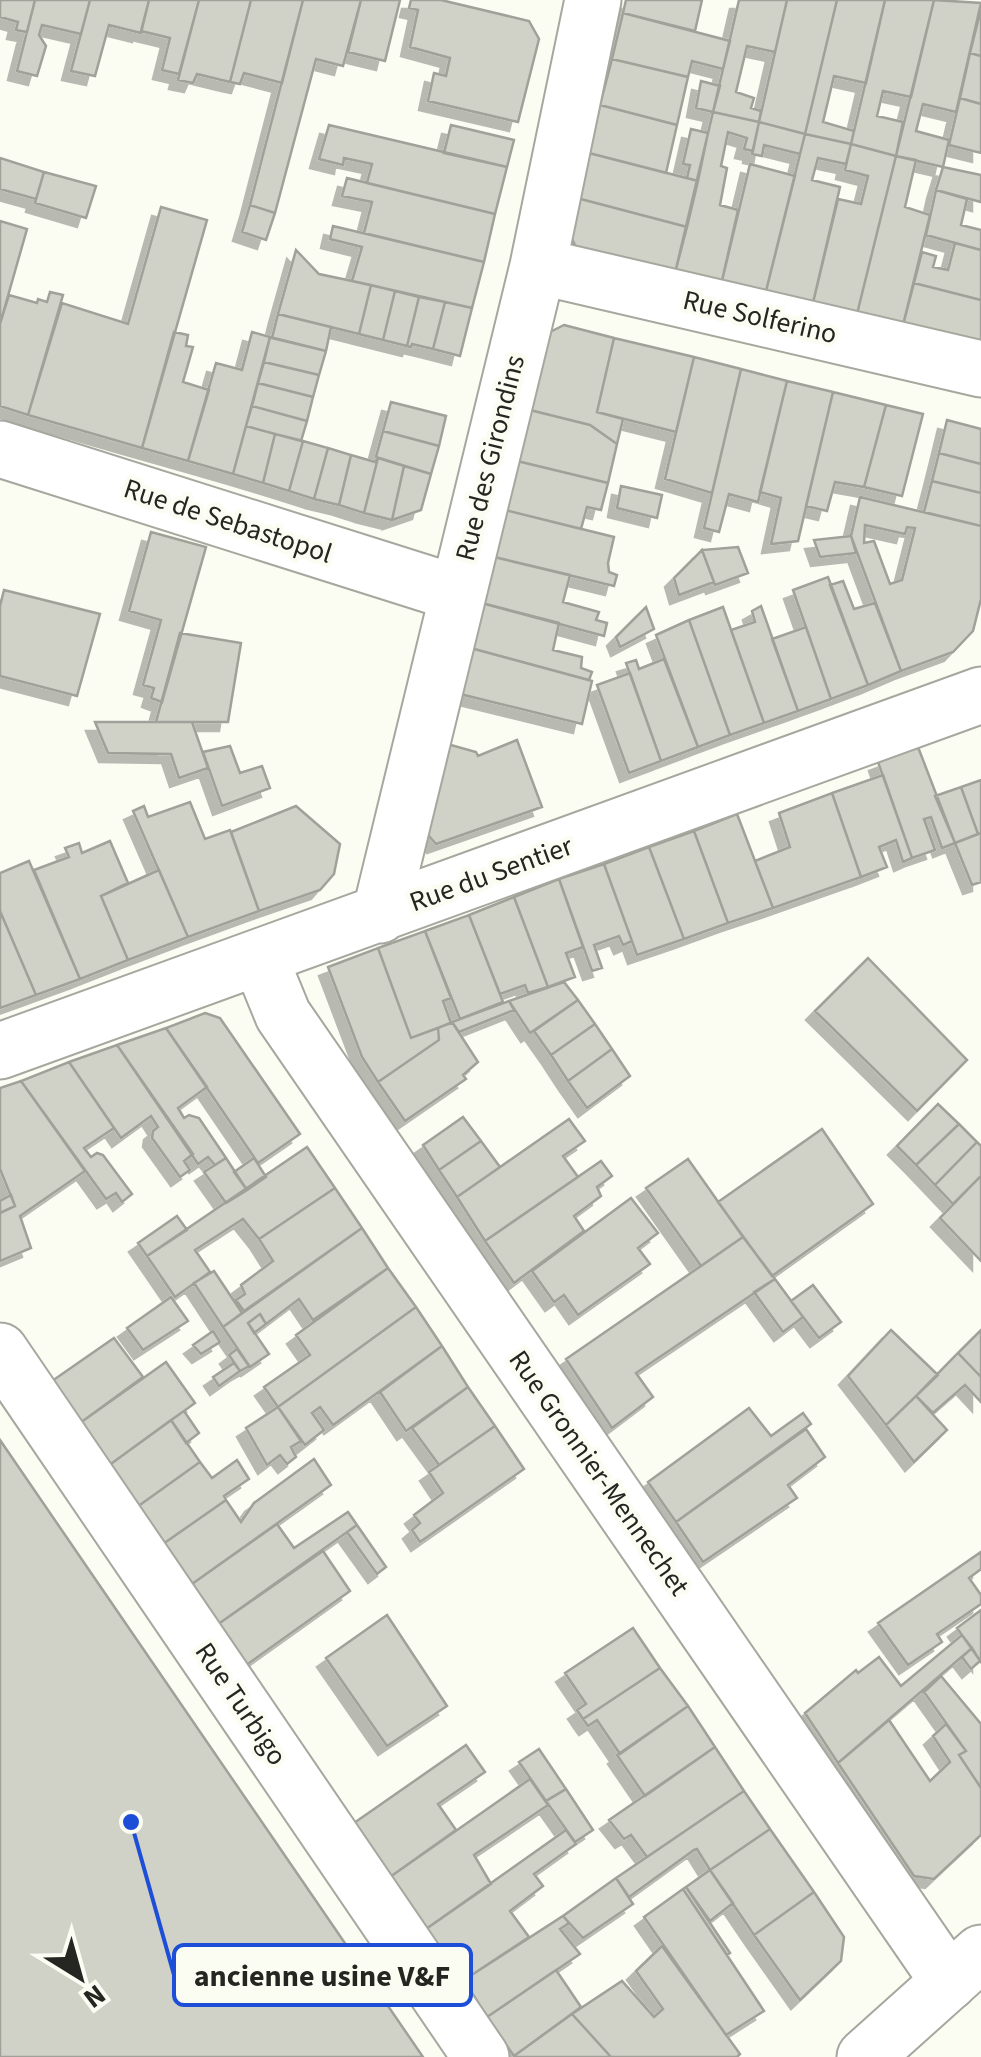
<svg xmlns="http://www.w3.org/2000/svg" width="981" height="2057" viewBox="0 0 981 2057" font-family="'Source Sans 3',sans-serif">
<style>
.building{fill:#d0d2c8;stroke:#a0a198;stroke-width:2.5;fill-rule:evenodd;filter:url(#shadow)}
.lines{fill:none;stroke-linecap:round;stroke-linejoin:round}
.minor-casing{stroke:#a6a79e;stroke-width:59}
.major-casing{stroke:#a6a79e;stroke-width:59}
.minor{stroke:#fff;stroke-width:55}
.major{stroke:#fff;stroke-width:55}
.labels{text-anchor:middle;dominant-baseline:central;stroke-width:9;stroke-linejoin:round;paint-order:stroke}
.street-label{font-size:28px;fill:#252622;stroke:#fbfdf3}
.leader{fill:none;stroke:#1d4ed8;stroke-width:4}
.callout-dot{fill:#1d4ed8;stroke:#fbfdf3;stroke-width:4}
.callout{fill:#fbfdf3;stroke:#1d4ed8;stroke-width:4}
.callout-label{font-size:30px;text-anchor:middle;font-weight:bold;fill:#252622}
</style>
<defs>
<filter id="shadow"><feDropShadow dx="-9" dy="9" stdDeviation="0" flood-color="#0004"/></filter>
</defs>
<rect width="100%" height="100%" fill="#fbfdf3"/>
<path class="building" d="M0,0H35L27,32L16,30L18,22L0,17Z
M35,0H90L81,34L42,25L39,35L46,46L37,76L17,71Z
M90,0H149L141,33L109,25L95,76L71,71Z
M149,0H199L179,74L162,70L170,38L141,31Z
M199,0H251L230,82L197,74L193,83L178,80Z
M251,0H303L282,83L244,73L240,84L230,82Z
M303,0H361L343,66L316,59L275,213L250,205Z
M361,0H400L385,61L348,52Z
M411,0H441L529,21L539,39L518,122L428,101L434,73L446,76L450,58L410,47L418,10L409,8Z
M626,0H702L695,31L623,13Z
M739,0H787L775,52L747,46L736,92L754,98L751,108L761,111L759,122L713,112Z
M787,0H837L805,134L759,122Z
M837,0H885L866,83L834,76L823,122L854,131L851,144L805,134Z
M885,0H934L911,97L883,91L877,116L903,122L896,156L851,144Z
M934,0L981,3L956,112L923,104L916,131L949,140L943,167L896,156Z
M981,9V56L970,53Z
M623,13L730,41L723,69L692,61L688,77L612,59Z
M970,53L981,56V104L960,98Z
M612,59L688,77L677,125L600,105Z
M701,81L720,86L713,112L696,108Z
M960,98L981,104V153L949,145Z
M600,105L677,125L666,173L589,153Z
M713,112L759,122L753,151L744,149L747,138L728,132L721,166L727,168L720,205L738,210L721,285L675,273Z
M759,122L805,134L800,154L764,145L762,156L752,154Z
M329,125L507,167L495,214L367,183L372,164L344,158L343,165L319,159Z
M451,125L514,140L507,167L444,153Z
M691,129L708,133L698,181L687,178L690,165L683,164Z
M805,134L851,144L846,164L818,158L812,180L840,187L812,307L765,295Z
M851,144L896,156L856,318L812,307L838,199L861,204L868,176L845,170Z
M589,153L698,181L687,227L577,198Z
M896,156L916,160L905,207L930,215L902,329L856,318Z
M0,158L44,172L36,199L0,189Z
M750,164L795,176L765,295L721,285Z
M943,167L981,175V202L936,190Z
M44,172L96,186L86,218L35,203Z
M347,178L495,214L484,262L364,233L372,202L342,196Z
M936,190L967,199L961,225L981,230V250L926,235Z
M577,198L687,227L675,273L577,249L569,233Z
M250,205L275,213L266,240L242,232Z
M161,207L207,220L142,448L28,415L62,303L128,324Z
M0,221L27,229L0,324Z
M333,226L484,262L472,308L352,281L362,247L330,239Z
M955,243L981,250V300L914,283L922,252L936,256L933,267L948,270Z
M296,250L319,274L371,285L359,334L278,314Z
M914,283L981,300V348L902,329Z
M371,285L395,291L383,340L359,334Z
M395,291L419,297L407,346L383,340Z
M50,292L63,295L28,415L0,406V324L9,295L37,303L38,299L47,302Z
M419,297L445,302L433,349L412,344L411,347L407,346Z
M445,302L472,308L460,356L433,349Z
M278,314L331,327L326,351L272,338Z
M564,325L614,338L597,412L623,419L617,444L590,425L526,409L544,335Z
M174,332L188,335L186,346L193,347L183,382L209,390L188,461L142,448Z
M252,332L270,337L233,474L188,461L216,363L242,370Z
M270,337L326,351L319,375L264,362Z
M614,338L694,357L676,432L597,412Z
M694,357L741,369L712,493L665,479Z
M264,362L319,375L313,397L258,383Z
M741,369L787,381L758,502L729,494L719,532L704,528Z
M787,381L833,392L798,541L771,544L781,498L760,492Z
M258,383L313,397L307,421L252,406Z
M833,392L886,405L864,487L835,482L827,511L806,506Z
M391,402L446,416L439,446L383,431Z
M886,405L923,414L902,496L864,487Z
M252,406L307,421L301,441L246,426Z
M526,409L590,425L617,444L608,483L513,460Z
M947,420L981,429V464L939,453Z
M246,426L275,434L263,483L233,474Z
M383,431L439,446L431,474L376,457Z
M275,434L303,441L289,491L263,483Z
M303,441L328,448L314,499L289,491Z
M328,448L351,455L339,505L314,499Z
M939,453L981,464V493L932,481Z
M351,455L375,462L378,458L364,513L339,505Z
M378,458L404,466L392,520L364,513Z
M513,460L608,483L601,510L587,507L581,529L501,509Z
M404,466L431,474L421,510L392,520Z
M932,481L981,493V526L924,512Z
M621,486L662,495L657,518L617,508Z
M860,497L981,526V599L973,631L953,652L901,671L851,536ZM865,525L905,534L907,527L915,528L902,580L890,584L874,541L864,543Z
M501,509L614,537L608,563L609,572L617,575L614,586L490,556Z
M151,532L206,547L162,702L151,698L154,688L143,685L161,620L129,611Z
M851,536L856,553L820,557L814,540Z
M738,547L748,573L715,585L702,550Z
M702,550L714,582L679,595L674,578Z
M490,556L570,575L563,602L599,612L596,620L607,623L604,636L478,602Z
M828,577L868,685L831,699L793,590Z
M843,581L854,609L875,603L901,671L868,685L830,585Z
M4,590L100,614L77,696L0,676V606Z
M478,602L559,623L553,650L582,657L581,668L592,672L589,680L467,647Z
M761,606L798,711L764,723L731,630L755,622L752,611Z
M646,607L654,629L620,647L616,637Z
M723,607L764,723L730,735L689,620Z
M689,620L730,735L698,747L656,635Z
M806,627L831,699L798,711L772,639Z
M180,633L241,643L228,722H156Z
M467,647L592,681L582,724L456,693Z
M664,659L698,747L661,761L626,663L636,660L639,669Z
M630,673L661,761L629,773L597,685Z
M95,722H192L208,768L179,778L171,754L108,753Z
M517,740L542,807L436,844L422,828L444,743L476,752L478,756Z
M230,746L240,773L262,766L270,788L222,806L203,752Z
M918,747L955,843L942,848L931,817L924,819L935,850L912,858L878,762Z
M883,775L912,858L903,862L896,840L879,847L887,867L861,877L832,793Z
M981,780V833L978,834L961,787Z
M961,787L978,834L955,843L935,796Z
M832,793L861,877L773,908L755,861L790,847L779,813Z
M190,802L205,839L230,830L259,911L188,937L133,811L144,806L148,817Z
M296,806L340,844L334,874L320,890L259,911L231,832Z
M737,814L773,908L728,923L694,831Z
M694,831L728,923L684,939L649,847Z
M981,833V882L972,885L955,843Z
M110,841L128,883L101,896L128,960L80,979L34,870L69,857L65,848L79,843L82,853Z
M649,847L684,939L637,955L604,864Z
M29,861L80,979L36,995L0,911V873Z
M604,864L632,941L623,945L619,936L594,945L602,968L592,971L559,879Z
M159,870L188,937L128,960L101,896Z
M559,879L583,947L566,953L575,977L548,987L514,897Z
M514,897L548,987L528,993L525,985L500,994L469,915Z
M0,911L36,995L0,1008Z
M469,915L503,1002L460,1019L425,931Z
M425,931L451,998L443,1001L451,1023L411,1038L378,948Z
M378,948L411,1038L438,1028L439,1040L378,1082L362,1057L328,967Z
M868,958L967,1060L917,1111L815,1011Z
M564,982L578,1000L530,1033L509,1001Z
M578,1000L595,1024L551,1055L534,1031Z
M509,1001L514,1010L459,1032L452,1022Z
M205,1013L220,1018L300,1134L258,1163L166,1028Z
M452,1022L478,1062L463,1075L466,1079L405,1121L378,1082L439,1040L438,1028Z
M595,1024L612,1049L568,1081L551,1055Z
M166,1028L207,1087L178,1108L184,1118L189,1115L199,1118L226,1158L215,1165L208,1157L198,1164L117,1045Z
M117,1045L193,1154L184,1161L190,1170L180,1177L152,1138L153,1131L158,1127L151,1116L121,1138L69,1062Z
M612,1049L630,1076L587,1108L568,1081Z
M69,1062L114,1128L84,1148L91,1157L97,1153L103,1155L132,1194L122,1202L116,1193L106,1199L21,1081Z
M21,1081L85,1171L20,1216L31,1248L0,1261V1213L15,1206L0,1169V1088Z
M938,1104L959,1124L916,1165L897,1146Z
M463,1117L481,1141L439,1170L423,1145Z
M569,1119L585,1141L563,1156L578,1177L485,1241L457,1197Z
M959,1124L977,1142L935,1185L916,1165Z
M822,1129L873,1204L772,1276L718,1202Z
M481,1141L500,1167L457,1197L439,1170Z
M977,1142L981,1146V1176L953,1204L935,1185Z
M307,1147L335,1188L259,1239L243,1219L195,1250L210,1272L175,1297L147,1256Z
M226,1158L247,1190L226,1203L204,1172Z
M254,1158L266,1177L247,1190L234,1172Z
M688,1159L743,1237L701,1266L646,1188Z
M601,1161L612,1176L597,1187L601,1196L574,1216L584,1231L514,1283L485,1241Z
M981,1176V1261L940,1218Z
M335,1188L362,1228L244,1311L236,1300L245,1294L241,1285L273,1261L259,1239Z
M11,1195L15,1206L0,1213V1201Z
M631,1198L658,1233L638,1248L650,1264L578,1315L564,1295L554,1302L532,1271Z
M177,1216L187,1230L147,1256L138,1243Z
M362,1228L388,1268L313,1320L299,1299L266,1324L260,1314L248,1323L269,1354L250,1367L223,1327Z
M743,1237L775,1279L636,1373L653,1397L612,1428L566,1359Z
M388,1268L416,1307L278,1407L264,1387L310,1355L296,1335Z
M214,1271L242,1313L223,1327L194,1283Z
M775,1279L803,1317L783,1332L754,1292Z
M813,1285L841,1322L819,1338L791,1301Z
M171,1297L188,1321L143,1350L127,1328Z
M416,1307L442,1346L333,1425L320,1407L312,1413L324,1430L305,1445L278,1407Z
M260,1314L266,1324L254,1333L248,1323Z
M891,1330L938,1375L886,1425L848,1376Z
M981,1330V1377L958,1353Z
M213,1331L220,1342L201,1354L193,1345Z
M114,1338L143,1377L80,1423L52,1381Z
M442,1346L468,1387L406,1431L380,1392Z
M237,1349L249,1366L240,1371L229,1355Z
M958,1353L981,1377V1402L965,1385L933,1413L916,1396Z
M166,1362L195,1403L108,1466L80,1423Z
M234,1363L240,1371L219,1386L213,1377Z
M468,1387L495,1426L439,1465L412,1428Z
M916,1396L947,1430L914,1462L886,1425Z
M278,1407L301,1441L291,1447L296,1457L287,1464L280,1455L267,1465L246,1428Z
M749,1408L771,1436L803,1413L811,1424L676,1522L648,1482Z
M184,1411L199,1433L186,1443L171,1420Z
M171,1420L200,1462L137,1507L108,1466Z
M495,1426L524,1469L420,1542L412,1530L420,1523L414,1515L443,1493L429,1472Z
M806,1429L825,1457L788,1485L797,1498L703,1562L676,1522Z
M0,1440L100,1586L423,2057H0Z
M314,1459L331,1485L192,1584L163,1544L226,1500L241,1522L254,1503Z
M237,1460L249,1479L224,1496L226,1500L163,1544L137,1507L200,1462L212,1478Z
M348,1512L357,1525L217,1625L192,1584L277,1524L294,1548Z
M357,1525L386,1567L377,1574L347,1532Z
M323,1551L350,1591L245,1666L217,1625Z
M981,1552V1569L969,1578L981,1595V1604L937,1634L942,1642L908,1665L878,1623Z
M981,1610V1662L957,1628Z
M387,1615L447,1706L387,1746L326,1658Z
M633,1628L660,1668L583,1719L577,1710L586,1704L565,1673Z
M962,1635L972,1648L838,1763L805,1713L856,1670L858,1673L879,1657L901,1686Z
M972,1648L980,1661L971,1669L962,1657Z
M660,1668L688,1706L620,1754L597,1720L588,1726L583,1719Z
M941,1676L981,1724V1788L959,1755L966,1751L924,1692Z
M688,1706L715,1747L645,1796L617,1755Z
M889,1720L930,1781L950,1762L933,1736L946,1724L966,1751L959,1755L981,1788V1835L934,1879L914,1876L838,1763Z
M466,1745L485,1772L438,1804L456,1830L390,1877L354,1823Z
M715,1747L744,1791L647,1857L631,1835L624,1839L609,1820Z
M539,1749L566,1789L546,1801L519,1762Z
M530,1779L548,1805L474,1855L491,1884L426,1929L390,1877Z
M566,1789L593,1830L575,1842L546,1801Z
M744,1791L770,1829L710,1870L697,1849L694,1850L629,1897L616,1878Z
M770,1829L814,1892L754,1935L710,1870Z
M566,1830L576,1844L534,1874L543,1886L510,1911L529,1937L464,1980L426,1929Z
M710,1870L733,1903L710,1921L686,1887Z
M616,1878L633,1904L583,1938L563,1916Z
M686,1887L730,1953L727,1955L683,1889Z
M683,1889L764,2011L726,2035L644,1917Z
M814,1892L844,1937L841,1961L800,2000L754,1935Z
M563,1916L569,1923L560,1929L580,1954L487,2017L464,1980Z
M662,1946L740,2054L737,2057H611L572,2014L622,1981L654,2017L663,2009L636,1971Z
M556,1970L581,2007L514,2056L487,2017Z
M572,2014L611,2057H514V2056Z"/>
<g class="lines">
<g class="minor-casing">
<path id="minor" d="M538,266L981,369
M0,449L456,593
M380,915L538,266L593,0
M260,959L283,1015L949,1982
M0,1051L981,695
M0,1351L481,2057"/>
</g>
<g class="major-casing">
<path id="major" d="M865,2057L981,1953"/>
</g>
<use href="#minor" class="minor"/>
<use href="#major" class="major"/>
</g>
<g class="labels">
<g class="street-label">
<text transform="translate(760 317) rotate(13)">Rue Solferino</text>
<text transform="translate(490 458) rotate(-76)">Rue des Girondins</text>
<text transform="translate(228 521) rotate(18)">Rue de Sebastopol</text>
<text transform="translate(491 874) rotate(-20)">Rue du Sentier</text>
<text transform="translate(599 1473) rotate(55)">Rue Gronnier-Mennechet</text>
<text transform="translate(241 1704) rotate(56)">Rue Turbigo</text>
</g>
</g>
<path class="leader" d="M131 1822L174 1975"/>
<circle class="callout-dot" cx="131" cy="1822" r="10"/>
<rect class="callout" x="174" y="1945" width="297" height="60" rx="10"/>
<g class="callout-label">
<text x="322" y="1986">ancienne usine V&amp;F</text>
</g>
<g transform="translate(80 1977) rotate(143)" stroke="#fbfdf3" stroke-width="8" paint-order="stroke">
<path d="M0-8L18 38L0 25L-18 38Z" fill="#252622"/>
<text y="-15" font-size="28" font-weight="bold" text-anchor="middle" fill="#252622">N</text>
</g>
</svg>
